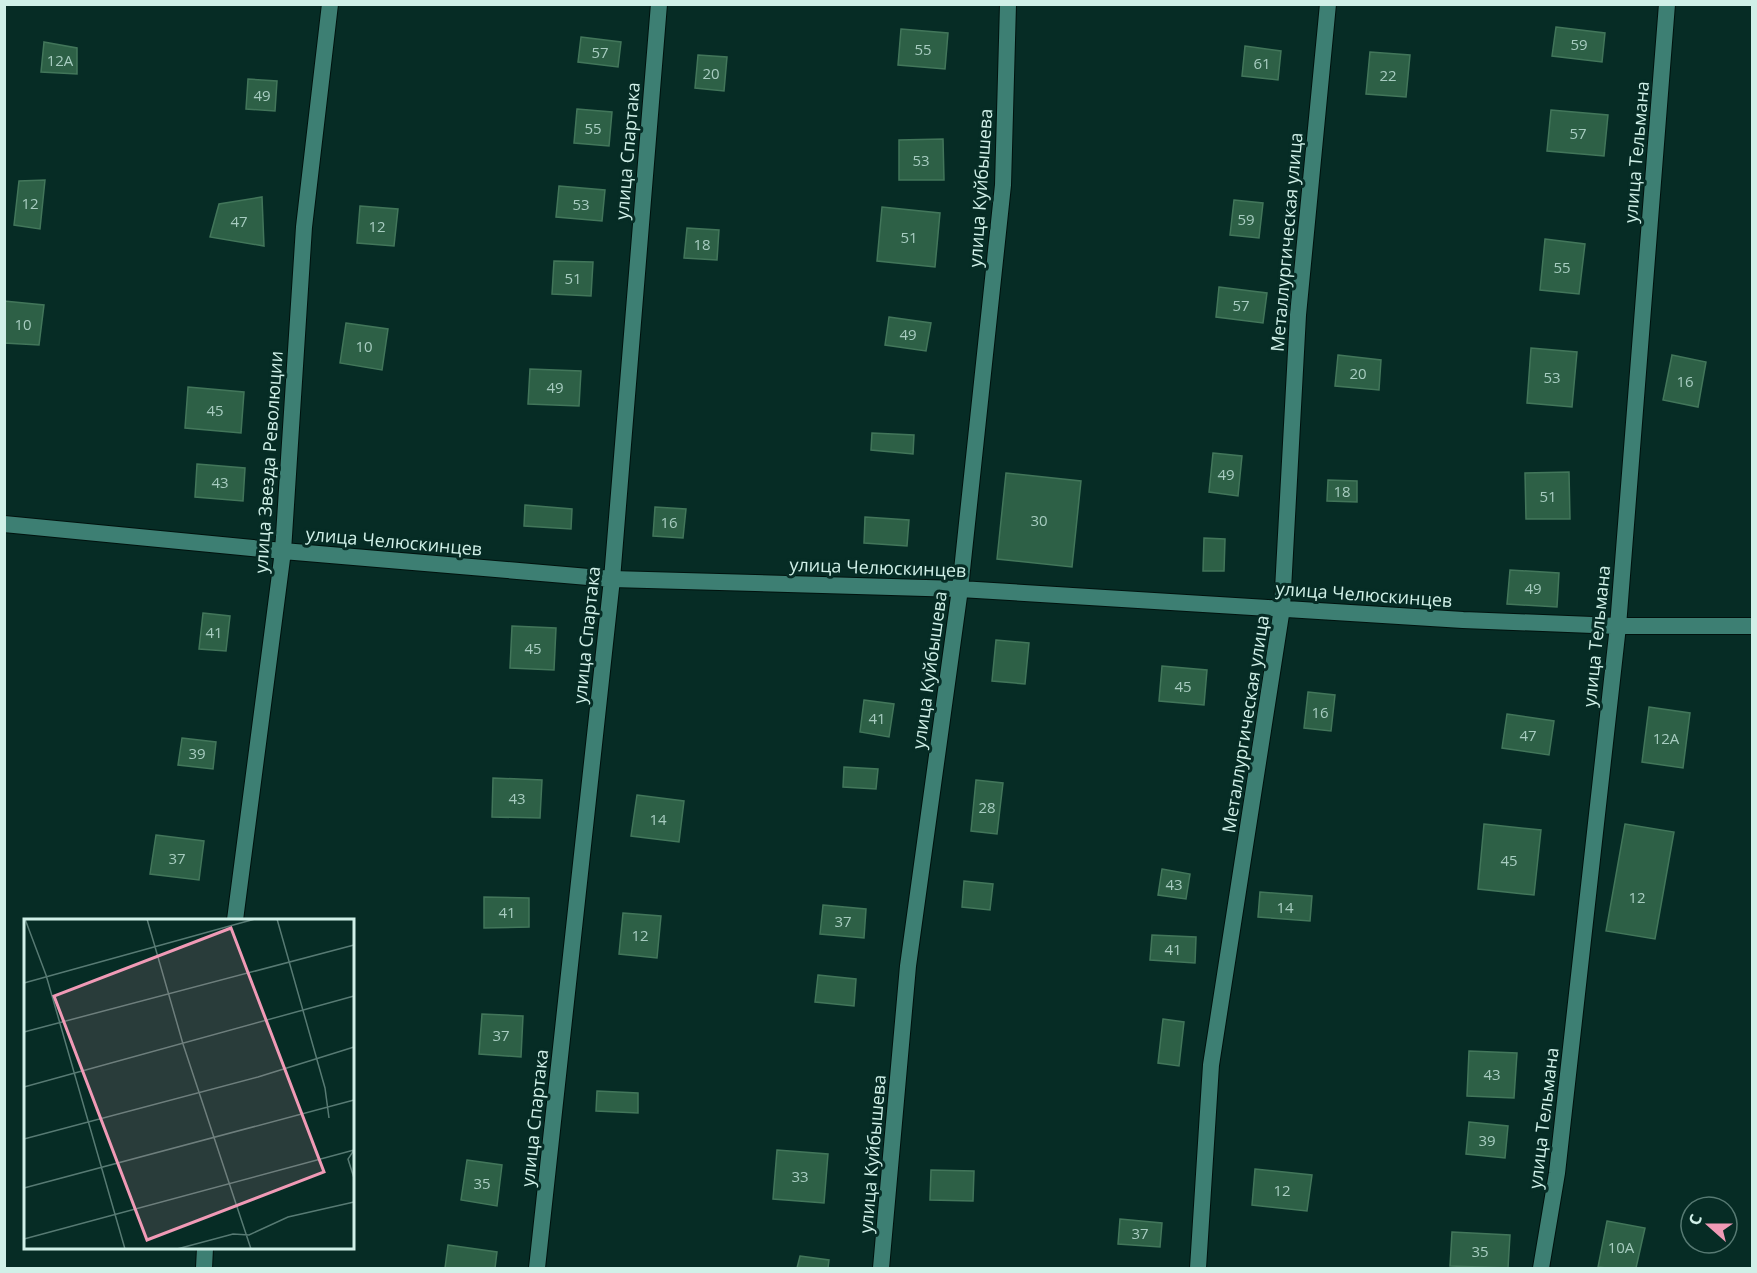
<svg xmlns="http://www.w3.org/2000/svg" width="1757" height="1273" viewBox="0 0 1757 1273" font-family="'Open Sans',sans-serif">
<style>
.building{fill:#2d6046;stroke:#42765a;stroke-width:1.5}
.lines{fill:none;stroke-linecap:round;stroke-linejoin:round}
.minor-casing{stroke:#01120e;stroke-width:18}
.minor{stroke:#3d7f73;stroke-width:16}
.labels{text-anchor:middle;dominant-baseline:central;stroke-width:6;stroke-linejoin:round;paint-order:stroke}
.number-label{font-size:15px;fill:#a7ccc0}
.street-label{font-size:18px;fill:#d0f0e8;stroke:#062c25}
.inset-road{fill:none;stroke:#577a73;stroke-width:1.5}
.view{fill:#f09ab6;fill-opacity:0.15;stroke:#f09ab6;stroke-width:3}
.inset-edge{fill:none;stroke:#d0f0e8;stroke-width:3}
</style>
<rect width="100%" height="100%" fill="#062c25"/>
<path class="building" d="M1556,27L1605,33L1602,62L1552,56Z
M901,29L948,33L945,69L898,65Z
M581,37L621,42L618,67L578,62Z
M44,42L77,48V74L41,72Z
M1245,46L1281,51L1278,80L1242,76Z
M1370,52L1410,55L1406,97L1366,94Z
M698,55L727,57L724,91L695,88Z
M248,79L277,81L275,111L246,109Z
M577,109L612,112L609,146L574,143Z
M1551,110L1608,115L1604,156L1547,151Z
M943,139L944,180H899V140Z
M45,180L40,229L14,225L19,181Z
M559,186L605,190L602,221L556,217Z
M262,197L264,246L210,237L219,204Z
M1234,200L1263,203L1259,238L1230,235Z
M360,206L398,209L394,246L357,243Z
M882,207L940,213L935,267L877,261Z
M687,228L719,230L717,260L684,258Z
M1545,239L1585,244L1579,294L1540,290Z
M554,261L593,262L591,296L552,294Z
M1219,287L1267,293L1263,323L1216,317Z
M4,301L44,305L39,345L4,343Z
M889,317L931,323L926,351L885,345Z
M346,323L388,329L382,370L340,363Z
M1531,348L1577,352L1572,407L1527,403Z
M1338,355L1381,360L1379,390L1335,386Z
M1672,355L1706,362L1698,407L1663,400Z
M530,369L581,371L579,406L528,404Z
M188,387L244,392L241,433L185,428Z
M872,433L914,435L913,454L871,450Z
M1213,453L1242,456L1238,496L1209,492Z
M197,464L245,468L243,501L195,497Z
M1569,472L1570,519H1526L1525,473Z
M1006,473L1081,481L1072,567L997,559Z
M1328,480L1357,481V502L1327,501Z
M525,505L572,509L571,529L524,526Z
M655,507L686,509L683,538L653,536Z
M865,517L909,520L907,546L864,543Z
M1204,538L1225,539L1224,571H1203Z
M1510,570L1559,573L1557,607L1507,604Z
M203,613L230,616L226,651L199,649Z
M512,626L556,628L554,670L510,668Z
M996,640L1029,643L1025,684L992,681Z
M1162,666L1207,670L1204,705L1159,701Z
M1308,692L1335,695L1331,731L1304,728Z
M864,700L894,704L889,737L860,732Z
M1649,707L1690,713L1683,768L1642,762Z
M1507,714L1554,721L1549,755L1502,748Z
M182,738L216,742L213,769L178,765Z
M844,767L878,769L876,789L843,787Z
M493,778L542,780L540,818L492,817Z
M976,780L1003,783L997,834L971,831Z
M637,795L684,801L679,842L631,836Z
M1484,824L1541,830L1534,895L1478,889Z
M1625,824L1674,832L1655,939L1606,931Z
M156,835L204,841L199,880L150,874Z
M1162,869L1190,874L1186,899L1158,895Z
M964,881L993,884L990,910L962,907Z
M1260,892L1312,896L1310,921L1258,917Z
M484,897L529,898V927L484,928Z
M823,905L866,909L864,938L820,934Z
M623,913L661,916L657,958L619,954Z
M1152,935L1196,937L1195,963L1150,960Z
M818,975L856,979L854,1006L815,1002Z
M482,1014L523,1016L521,1057L479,1054Z
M1163,1019L1184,1022L1179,1066L1158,1063Z
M1469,1051L1517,1053L1514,1098L1467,1096Z
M597,1091L638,1093V1113L596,1111Z
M1469,1122L1508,1126L1505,1158L1466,1154Z
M777,1150L828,1154L824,1203L773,1199Z
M467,1160L502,1165L497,1206L461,1200Z
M1255,1169L1312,1175L1307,1211L1252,1205Z
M931,1170L974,1171L973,1201L930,1200Z
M1120,1219L1162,1223L1160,1247L1118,1244Z
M1607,1221L1645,1228L1636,1268H1607L1598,1267Z
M1452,1232L1510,1235L1508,1268L1450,1266Z
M448,1245L497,1252L495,1268H445Z
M800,1256L829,1260L828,1268H797Z"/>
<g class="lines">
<g class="minor-casing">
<path id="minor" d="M4,524L283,551L612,579L960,589L1463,620L1618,626H1752
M235,920L283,551L304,227L330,4
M204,1268L205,1248
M537,1268L612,579L659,4
M881,1268L908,966L960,589L1003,185L1008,4
M1198,1268L1211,1065L1282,608L1298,315L1328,4
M1541,1268L1557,1173L1618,626L1667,4"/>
</g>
<use href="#minor" class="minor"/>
</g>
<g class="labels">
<g class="number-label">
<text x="1579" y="44">59</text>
<text x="923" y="49">55</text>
<text x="600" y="52">57</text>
<text x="60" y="60">12А</text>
<text x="1262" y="63">61</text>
<text x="711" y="73">20</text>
<text x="1388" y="75">22</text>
<text x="262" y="95">49</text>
<text x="593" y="128">55</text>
<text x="1578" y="133">57</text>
<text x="921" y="160">53</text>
<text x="30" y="203">12</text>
<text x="581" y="204">53</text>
<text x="1246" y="219">59</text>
<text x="239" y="221">47</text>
<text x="377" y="226">12</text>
<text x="909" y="237">51</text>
<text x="702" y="244">18</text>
<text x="1562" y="267">55</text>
<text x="573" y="278">51</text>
<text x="1241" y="305">57</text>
<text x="23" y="324">10</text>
<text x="908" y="334">49</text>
<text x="364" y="346">10</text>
<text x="1358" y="373">20</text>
<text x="1552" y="377">53</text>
<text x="1685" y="381">16</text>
<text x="555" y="387">49</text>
<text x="215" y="410">45</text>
<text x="1226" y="474">49</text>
<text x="220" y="482">43</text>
<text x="1342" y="491">18</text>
<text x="1548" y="496">51</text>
<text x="1039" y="520">30</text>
<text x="669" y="522">16</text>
<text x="1533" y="588">49</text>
<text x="214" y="632">41</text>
<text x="533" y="648">45</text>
<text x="1183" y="686">45</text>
<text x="1320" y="712">16</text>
<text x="877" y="718">41</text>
<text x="1528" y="735">47</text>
<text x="1666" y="738">12А</text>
<text x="197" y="753">39</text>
<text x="517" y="798">43</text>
<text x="987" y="807">28</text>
<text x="658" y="819">14</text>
<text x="177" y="858">37</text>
<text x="1509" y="860">45</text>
<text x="1174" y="884">43</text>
<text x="1637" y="897">12</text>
<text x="1285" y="907">14</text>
<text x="507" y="912">41</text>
<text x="843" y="921">37</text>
<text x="640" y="935">12</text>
<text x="1173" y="949">41</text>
<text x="501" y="1035">37</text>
<text x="1492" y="1074">43</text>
<text x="1487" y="1140">39</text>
<text x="800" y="1176">33</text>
<text x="482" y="1183">35</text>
<text x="1282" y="1190">12</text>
<text x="1140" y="1233">37</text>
<text x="1621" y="1247">10А</text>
<text x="1480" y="1251">35</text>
</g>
<g class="street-label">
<text transform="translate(627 151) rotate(-85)">улица Спартака</text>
<text transform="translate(1636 152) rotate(-85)">улица Тельмана</text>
<text transform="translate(980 188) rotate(-86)">улица Куйбышева</text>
<text transform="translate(1286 242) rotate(-85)">Металлургическая улица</text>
<text transform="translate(268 462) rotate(-86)">улица Звезда Революции</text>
<text transform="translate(394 541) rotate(5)">улица Челюскинцев</text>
<text transform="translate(878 567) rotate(2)">улица Челюскинцев</text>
<text transform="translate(1364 594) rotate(4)">улица Челюскинцев</text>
<text transform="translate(586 635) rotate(-84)">улица Спартака</text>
<text transform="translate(1596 636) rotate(-84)">улица Тельмана</text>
<text transform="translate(929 670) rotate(-82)">улица Куйбышева</text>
<text transform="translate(1245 724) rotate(-81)">Металлургическая улица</text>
<text transform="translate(534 1118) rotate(-84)">улица Спартака</text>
<text transform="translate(1543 1118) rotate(-83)">улица Тельмана</text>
<text transform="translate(872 1154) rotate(-85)">улица Куйбышева</text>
</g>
</g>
<g transform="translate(24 919)">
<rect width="330" height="330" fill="#062c25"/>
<path class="inset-road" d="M1,0L22,56L101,330M123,0L159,125L227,330M253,0L301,169L305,199M0,64L231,0M0,113L330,26M0,168L330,77M0,220L234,158L330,128M330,231L324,240L330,259M0,269L330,181M0,320L330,231M153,330L209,315L225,316L264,298L330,283"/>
<path class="view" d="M207,9L300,253L123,321L30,77Z"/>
<rect width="330" height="330" class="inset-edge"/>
</g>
<rect width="1757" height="1273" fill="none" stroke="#d0f0e8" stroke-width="12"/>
<g transform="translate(1709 1225) rotate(291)"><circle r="28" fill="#062c25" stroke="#577a73" stroke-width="1.5"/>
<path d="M0-4.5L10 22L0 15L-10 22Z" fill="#f09ab6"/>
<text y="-9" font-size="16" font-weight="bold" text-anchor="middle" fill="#d0f0e8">С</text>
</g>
</svg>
